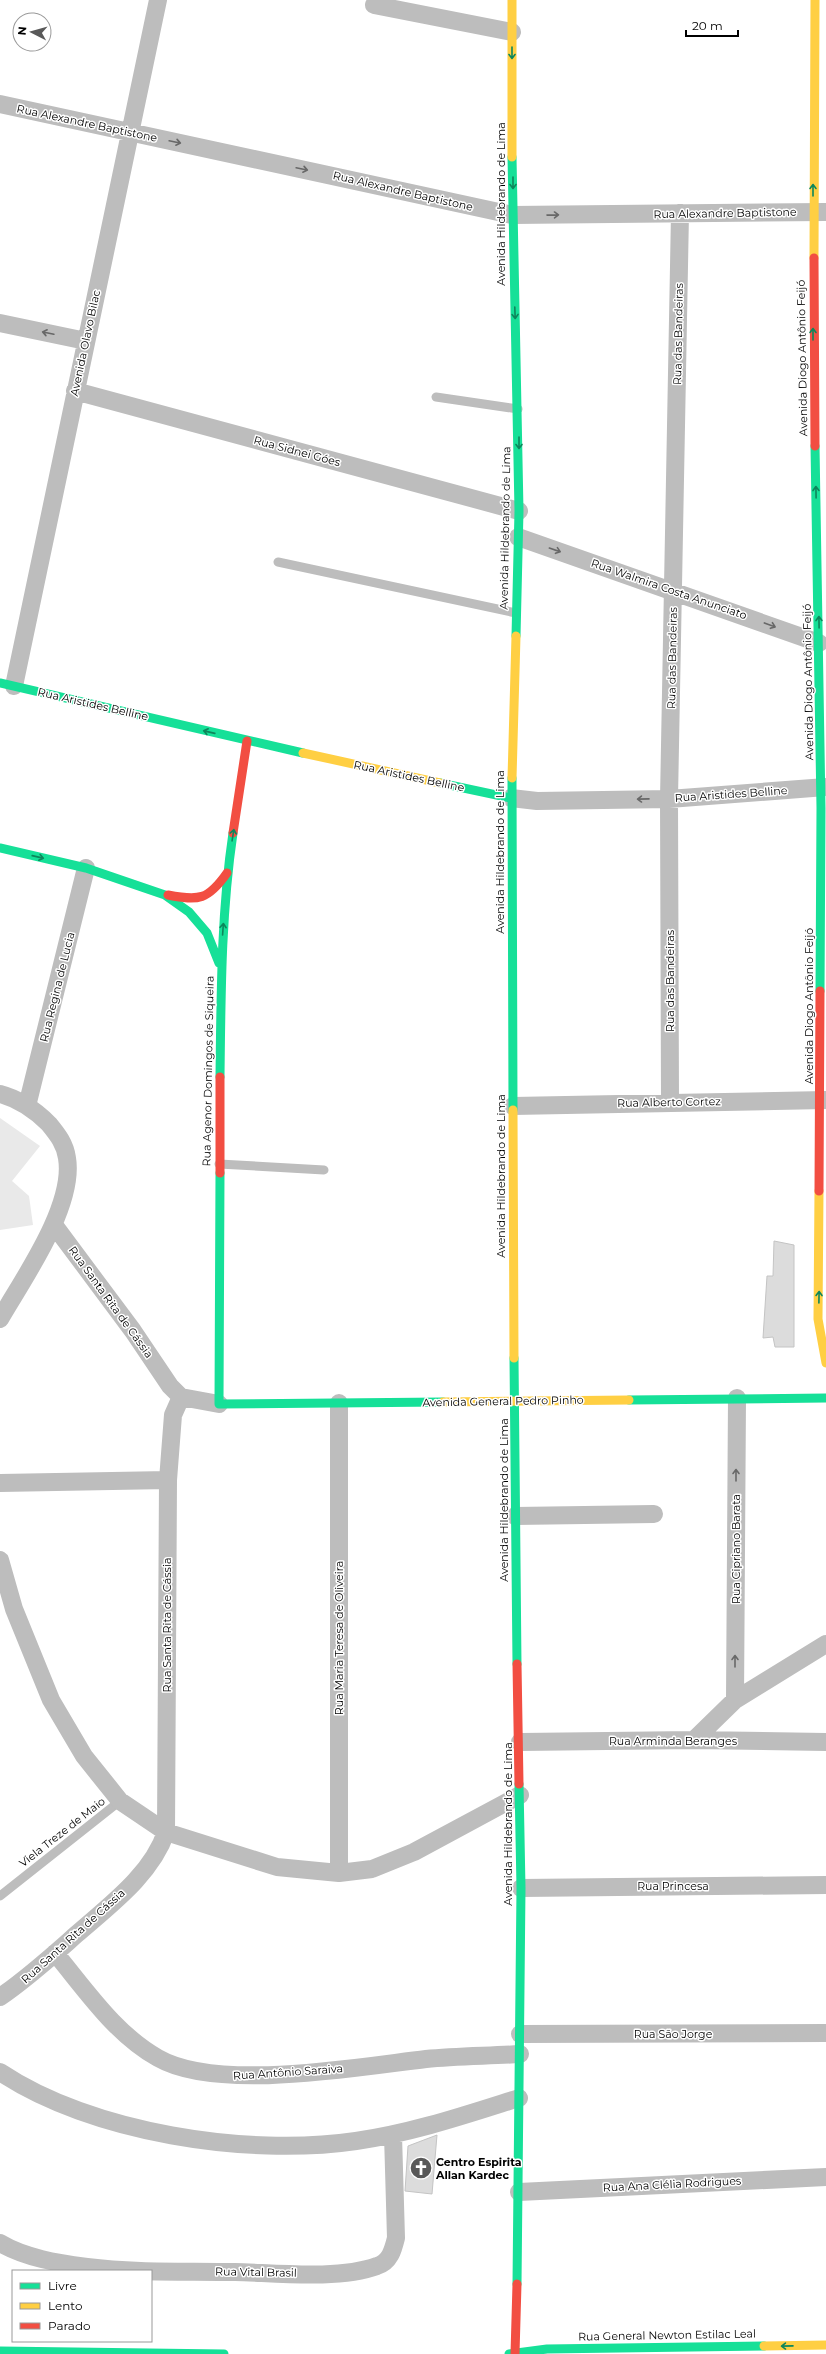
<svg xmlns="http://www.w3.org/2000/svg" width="826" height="2354" viewBox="0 0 826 2354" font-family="Montserrat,sans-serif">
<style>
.green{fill:#e9e9e9}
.building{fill:#dcdcdc;stroke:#c4c4c4}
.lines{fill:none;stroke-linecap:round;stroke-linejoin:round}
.lane{stroke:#bdbdbd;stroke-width:9}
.street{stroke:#bdbdbd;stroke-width:18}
.fast{stroke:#16e098;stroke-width:9}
.slow{stroke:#ffcf43;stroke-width:9}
.jam{stroke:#f24e42;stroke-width:9}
.oneway{stroke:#0d865b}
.oneway2{stroke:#686868}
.labels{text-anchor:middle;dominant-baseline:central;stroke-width:3;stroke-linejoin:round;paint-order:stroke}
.street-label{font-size:11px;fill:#000;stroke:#fff}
.poi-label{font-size:11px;font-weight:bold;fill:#000;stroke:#fff;text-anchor:start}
</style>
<rect width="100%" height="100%" fill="#fff"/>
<path class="green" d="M0,1118L40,1146L12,1181L29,1196L33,1225L0,1230Z"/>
<path class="building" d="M774,1241L794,1245V1347H775L773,1337L763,1338L767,1276H773Z
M437,2135L432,2194L405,2191L408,2146Z"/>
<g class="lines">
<path class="lane" d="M436,397L518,409
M278,562L516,613
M219,1164L324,1170
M0,1896L120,1801"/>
<path class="street" d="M374,5L512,32
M0,104L512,215L826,212
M0,323L86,341
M75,391L519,511
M518,537L819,643
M14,686L158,0
M511,798L537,801L669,799L826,787
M0,1094C19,1099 35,1110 49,1124C58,1135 65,1144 67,1158C75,1206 23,1279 0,1319
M670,1102L669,799L680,213
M27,1106L86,868
M513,1106L826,1100
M54,1225L133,1331L170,1386L181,1397
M181,1397L219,1404
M339,1403V1873
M0,1483L168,1480
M515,1516L654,1514
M0,1560L14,1609L51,1700L84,1756L120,1801L166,1832L277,1867L339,1873L372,1869L414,1852L520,1795
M735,1700L737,1398
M694,1740L735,1700L826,1644
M520,1742L694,1740L826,1742
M521,1888L826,1885
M55,1953C86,1990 115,2034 158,2058C217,2092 358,2067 426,2059C457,2056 489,2056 520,2054
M0,1997C28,1978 53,1955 78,1933C110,1905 152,1874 166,1832L168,1480L173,1415L181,1397
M520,2034L826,2033
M0,2072C91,2133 248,2157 356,2141C412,2133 465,2115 519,2098
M519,2192L826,2177
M0,2243C25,2258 58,2263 87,2267C136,2273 186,2271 235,2272C276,2273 339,2280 377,2266C390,2262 393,2250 396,2238L393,2135"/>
<path class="fast" d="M512,157L519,511L516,636
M815,446L821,808L820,991
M0,683L303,753
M512,778L513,1110
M440,783L511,798
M0,848L86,868L165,895L189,912L207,933L219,963
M220,1077C221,995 221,914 233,833
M220,1173L219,1404L443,1402
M514,1358L517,1664
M629,1400L826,1398
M517,2284L521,1888L519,1784
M0,2351L224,2354
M509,2354L547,2349L764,2346"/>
<path class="slow" d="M512,0V157
M814,258L815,0
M303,753L440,783
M512,778L516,636
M513,1110L514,1358
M819,1191L818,1319L826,1363
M443,1402L629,1400
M764,2346L826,2345"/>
<path class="jam" d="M814,258L815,446
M233,833L247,741
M168,895C199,901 208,900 227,873
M220,1173V1077
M819,1191L820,991
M517,1664L519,1784
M515,2354L517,2284"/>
</g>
<defs><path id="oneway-shaft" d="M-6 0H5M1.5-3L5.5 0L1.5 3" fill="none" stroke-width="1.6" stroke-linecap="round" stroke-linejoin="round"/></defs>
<g class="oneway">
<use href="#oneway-shaft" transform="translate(512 53) rotate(90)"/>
<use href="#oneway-shaft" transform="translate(513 183) rotate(90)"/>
<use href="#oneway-shaft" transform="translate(813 190) rotate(-90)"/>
<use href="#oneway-shaft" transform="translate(515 313) rotate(88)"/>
<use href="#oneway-shaft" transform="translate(813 334) rotate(-90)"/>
<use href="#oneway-shaft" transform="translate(519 443) rotate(90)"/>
<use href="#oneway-shaft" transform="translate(816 492) rotate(-91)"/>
<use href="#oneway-shaft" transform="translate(819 622) rotate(-91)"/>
<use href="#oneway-shaft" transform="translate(209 732) rotate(-167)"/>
<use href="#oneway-shaft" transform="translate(233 835) rotate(-81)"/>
<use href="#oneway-shaft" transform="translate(38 857) rotate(13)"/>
<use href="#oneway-shaft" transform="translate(223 929) rotate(-86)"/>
<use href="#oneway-shaft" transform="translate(819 1297) rotate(-89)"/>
<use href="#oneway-shaft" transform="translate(787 2346) rotate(179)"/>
</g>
<g class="oneway2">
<use href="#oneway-shaft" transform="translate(175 142) rotate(12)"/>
<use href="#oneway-shaft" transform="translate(302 169) rotate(12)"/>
<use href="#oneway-shaft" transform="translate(553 215) rotate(-1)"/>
<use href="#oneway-shaft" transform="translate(48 333) rotate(-168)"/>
<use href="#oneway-shaft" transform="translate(555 550) rotate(19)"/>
<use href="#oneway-shaft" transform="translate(770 625) rotate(20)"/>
<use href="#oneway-shaft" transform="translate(643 799) rotate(179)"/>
<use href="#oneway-shaft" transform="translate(736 1475) rotate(-90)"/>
<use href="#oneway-shaft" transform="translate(735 1661) rotate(-90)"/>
</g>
<defs>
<g id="church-disc" transform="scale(1.15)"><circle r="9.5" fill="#595959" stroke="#fff"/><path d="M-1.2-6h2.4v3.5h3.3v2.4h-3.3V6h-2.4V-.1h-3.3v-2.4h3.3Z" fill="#fff"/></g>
</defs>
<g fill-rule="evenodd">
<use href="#church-disc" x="421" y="2168"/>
</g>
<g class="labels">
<g class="street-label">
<text transform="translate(87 123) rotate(12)">Rua Alexandre Baptistone</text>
<text transform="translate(403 191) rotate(13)">Rua Alexandre Baptistone</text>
<text transform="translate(501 204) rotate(-90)">Avenida Hildebrando de Lima</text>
<text transform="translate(725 213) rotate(-1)">Rua Alexandre Baptistone</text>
<text transform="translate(678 334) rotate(-89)">Rua das Bandeiras</text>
<text transform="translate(85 343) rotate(-78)">Avenida Olavo Bilac</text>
<text transform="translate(802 358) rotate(-91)">Avenida Diogo Antônio Feijó</text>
<text transform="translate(297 451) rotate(15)">Rua Sidnei Góes</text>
<text transform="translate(505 528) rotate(-89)">Avenida Hildebrando de Lima</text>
<text transform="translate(669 589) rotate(19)">Rua Walmira Costa Anunciato</text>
<text transform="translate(672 658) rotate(-89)">Rua das Bandeiras</text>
<text transform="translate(808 682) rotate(-91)">Avenida Diogo Antônio Feijó</text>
<text transform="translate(93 704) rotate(13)">Rua Aristides Belline</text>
<text transform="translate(409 776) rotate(12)">Rua Aristides Belline</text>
<text transform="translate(731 794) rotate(-4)">Rua Aristides Belline</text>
<text transform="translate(500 852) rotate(-90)">Avenida Hildebrando de Lima</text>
<text transform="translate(670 981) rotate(-90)">Rua das Bandeiras</text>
<text transform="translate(57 987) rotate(-76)">Rua Regina de Lucia</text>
<text transform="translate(809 1006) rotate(-90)">Avenida Diogo Antônio Feijó</text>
<text transform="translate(208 1071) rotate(-89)">Rua Agenor Domingos de Siqueira</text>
<text transform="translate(669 1102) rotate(-1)">Rua Alberto Cortez</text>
<text transform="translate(501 1176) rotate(-90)">Avenida Hildebrando de Lima</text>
<text transform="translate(111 1302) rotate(54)">Rua Santa Rita de Cássia</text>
<text transform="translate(503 1401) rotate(-1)">Avenida General Pedro Pinho</text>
<text transform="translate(504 1500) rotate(-90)">Avenida Hildebrando de Lima</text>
<text transform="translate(736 1549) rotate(-90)">Rua Cipriano Barata</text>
<text transform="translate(167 1625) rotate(-90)">Rua Santa Rita de Cássia</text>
<text transform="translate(339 1638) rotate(-90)">Rua Maria Teresa de Oliveira</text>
<text x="673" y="1741">Rua Arminda Beranges</text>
<text transform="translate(508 1824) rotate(-90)">Avenida Hildebrando de Lima</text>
<text transform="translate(62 1832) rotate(-38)">Viela Treze de Maio</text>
<text x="673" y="1886">Rua Princesa</text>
<text transform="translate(73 1936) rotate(-42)">Rua Santa Rita de Cássia</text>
<text x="673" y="2034">Rua São Jorge</text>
<text transform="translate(288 2072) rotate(-4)">Rua Antônio Saraiva</text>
<text transform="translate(672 2184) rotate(-3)">Rua Ana Clélia Rodrigues</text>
<text transform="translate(256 2272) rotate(1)">Rua Vital Brasil</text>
<text transform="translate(667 2335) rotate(-1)">Rua General Newton Estilac Leal</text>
</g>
<g class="poi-label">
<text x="436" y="2162">Centro Espirita<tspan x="436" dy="13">Allan Kardec</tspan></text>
</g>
</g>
<rect x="12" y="2270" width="140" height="72" fill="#ffffff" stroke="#999999"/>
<rect x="20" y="2283" width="20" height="6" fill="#16e098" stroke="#999999"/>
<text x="48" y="2290" font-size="12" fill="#000000">Livre</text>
<rect x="20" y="2303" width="20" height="6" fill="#ffcf43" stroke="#999999"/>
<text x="48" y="2310" font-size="12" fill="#000000">Lento</text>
<rect x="20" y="2323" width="20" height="6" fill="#f24e42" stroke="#999999"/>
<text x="48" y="2330" font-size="12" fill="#000000">Parado</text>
<g transform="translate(32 32) rotate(276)"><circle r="19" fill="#ffffff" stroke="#999999"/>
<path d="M0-3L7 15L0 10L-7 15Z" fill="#595959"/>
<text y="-6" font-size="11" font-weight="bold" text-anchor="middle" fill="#000000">N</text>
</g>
<path d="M686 30v6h52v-6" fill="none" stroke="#000000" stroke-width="2"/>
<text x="692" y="30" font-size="12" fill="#000000" stroke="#ffffff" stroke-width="3" paint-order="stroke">20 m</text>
</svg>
